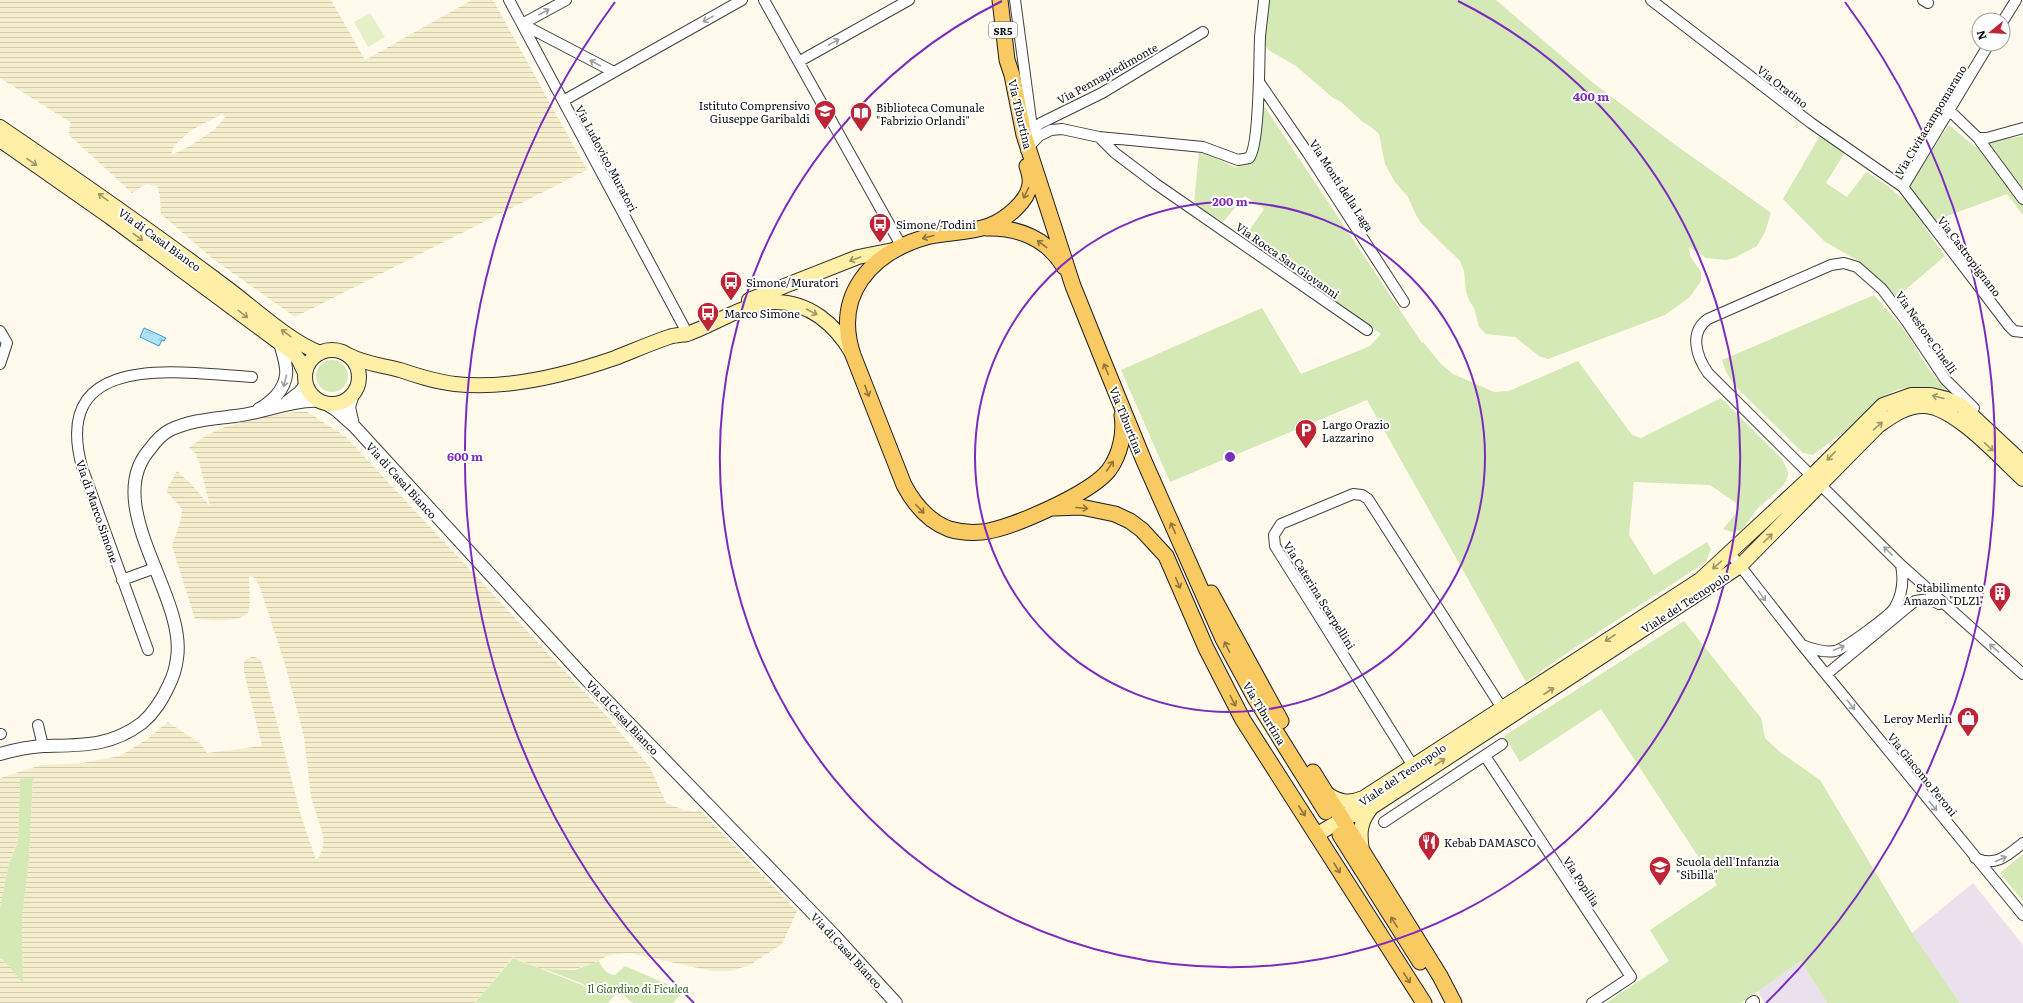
<svg xmlns="http://www.w3.org/2000/svg" width="2023" height="1003" viewBox="0 0 2023 1003" font-family="Literata,serif">
<style>
.industrial{fill:#eae1ec}
.farmland{fill:url(#farmland-rules);fill-rule:evenodd}
.grass{fill:#d4e9b6}
.pitch{fill:#e5f0c8}
.water{fill:url(#water-ripples);stroke:#389cce}
.lines{fill:none;stroke-linecap:round;stroke-linejoin:round}
.minor-casing{stroke:#404040;stroke-width:12}
.tertiary-casing{stroke:#404040;stroke-width:14}
.secondary-casing{stroke:#2f2f2f;stroke-width:16}
.primary-casing{stroke:#1e1e1e;stroke-width:17}
.minor{stroke:#fff;stroke-width:10}
.tertiary{stroke:#fff;stroke-width:12}
.secondary{stroke:#ffefa7;stroke-width:14}
.primary{stroke:#f9ca62;stroke-width:15}
.oneway{stroke:#9e9e9e}
.oneway2{stroke:#9e9569}
.oneway3{stroke:#8f753c}
.ring{fill:none;stroke:#7b2cbf;stroke-width:2}
.labels{text-anchor:middle;dominant-baseline:central;stroke-width:4;stroke-linejoin:round;paint-order:stroke}
.shield{fill:#fff;stroke:#565656;stroke-width:1}
.shield-label{font-size:10px;font-weight:bold;fill:#0d0d0d}
.street-label{font-size:11px;fill:#0d0d0d;stroke:#fff}
.poi-label{font-size:11px;fill:#0d0d0d;stroke:#fff;text-anchor:start}
.park-label{font-size:11px;font-style:italic;fill:#31641d;stroke:#fff}
.centre{fill:#7b2cbf;stroke:#fff;stroke-width:2}
.ring-label{font-size:12px;text-anchor:middle;font-weight:bold;fill:#7b2cbf;stroke:#fff;stroke-width:4;stroke-linejoin:round;paint-order:stroke}
</style>
<defs>
<pattern id="farmland-rules" width="6" height="5" patternUnits="userSpaceOnUse"><rect width="6" height="5" fill="#f5eecd"/><path d="M0 2.5h6" fill="none" stroke="#d1cbaf"/></pattern>
<pattern id="water-ripples" width="26" height="14" patternUnits="userSpaceOnUse"><rect width="26" height="14" fill="#b1e1f6"/><path d="M2 4q2-2 4 0t4 0M15 11q2-2 4 0t4 0" fill="none" stroke="#97c0d2"/></pattern>
</defs>
<rect width="100%" height="100%" fill="#fffaec"/>
<path class="industrial" d="M1973,883L2023,945V1003H1960L1912,933Z
M1801,961L1827,1003H1764L1758,991Z"/>
<path class="farmland" d="M0,0H331L365,60L472,0H493L587,170L295,317L213,259L161,214L160,196L157,186L146,184L132,193L69,135L70,122L0,78ZM222,114L225,117L215,129L188,147L171,155L174,146L190,131Z
M306,411L345,436L601,710L650,767L666,803L684,810L702,812L797,911L782,944L750,965L731,971H712L629,953L609,955L592,964L575,969H541L513,957L475,1003H0V956L23,982L22,918L29,858L33,778L20,780L18,842L9,863L0,908V778L41,765L82,763L120,756L146,740L168,722L201,744L207,753L262,746L244,672V661L253,656L261,660L301,816L316,860L320,856L323,846V835L311,797L304,737L285,664L259,585L253,577H249L250,603L248,613L240,618L221,621L195,619L172,546L181,519L182,509L166,491L177,471L192,485L210,506L199,462L195,453L189,447L207,435L225,427L263,416Z"/>
<path class="grass" d="M1268,0H1496L1592,82L1674,144L1763,207L1771,213L1765,232L1757,246L1734,258L1726,260L1706,258L1689,247L1690,256L1701,272V281L1690,297L1665,315L1548,359L1539,356L1515,337L1486,334L1479,327L1474,308L1469,300L1466,291L1464,271L1460,261L1421,223L1416,215L1408,197L1395,182L1385,164L1379,134L1371,127L1363,122L1341,102L1333,98L1296,66L1270,51L1263,44Z
M1260,100L1422,343L1423,342L1441,364L1453,374L1494,392L1509,391L1578,361L1632,435L1641,438L1721,398L1782,459L1788,472V476L1784,485L1757,509L1742,530L1732,532L1723,529L1737,512L1736,503L1710,485L1634,482L1629,535L1654,575L1707,542L1711,549L1706,562L1571,650L1526,682L1367,400L1170,482L1121,370L1262,308L1301,374L1370,346L1381,334L1244,238L1264,209L1245,196L1223,222L1194,204L1199,151L1235,167L1246,165Z
M1949,125L1975,147L1992,141L2023,136V215L2007,194L1923,225L1945,256L1897,297L1860,262L1824,241L1783,199L1825,127L1850,144L1826,183L1847,197L1866,172L1888,186L1901,198Z
M1874,295L1903,328L1930,371L1952,394L1931,387L1899,389L1882,397L1845,431L1813,455L1803,453L1734,385L1726,372L1722,360Z
M316 376a16 16 0 1 1 32 0a16 16 0 1 1-32 0Z
M1684,621L1761,718L1765,738L1780,752L1820,780L1912,933L1960,1003H1827L1801,961L1741,1003H1606L1669,961L1650,930L1717,885L1601,709L1520,762L1504,736Z
M33,778L29,858L22,918L23,983L0,956V908L9,863L18,842L20,779Z
M2023,854V901L2000,873Z
M513,958L582,985L595,995L592,998L596,994L581,983L544,969L575,970L599,961C602,968 607,975 615,975L625,966L683,991L673,1003H633L618,991L608,1003H475Z"/>
<path class="pitch" d="M370,13L385,37L368,47L354,22Z"/>
<path class="water" d="M144,328L166,338L164,341L162,340L159,346L140,337Z"/>
<g class="lines">
<g class="minor-casing">
<path id="minor" d="M509,0L684,327
M764,0L902,247
M1015,0L1033,135
M1651,0L1811,123L1903,187L2009,326L2014,331L2023,332
M1923,0L1928,3
M2003,21L2016,0
M522,24L614,72L742,0
M522,24L566,0
M800,61L909,0
M1259,82L1307,152L1404,302
M563,101L614,72
M1949,110L1978,138L2023,199
M1024,135L1041,123L1102,93L1203,32
M1099,137L1115,153L1156,184L1367,330
M1978,138H1987L2023,128
M1026,150L1039,136L1051,130L1062,129L1099,137L1203,147L1238,160L1249,158C1260,146 1259,58 1260,37C1261,25 1263,12 1264,0
M1903,187L1989,44
M0,331L7,343L0,364
M1974,408L1945,379L1907,322L1882,289L1857,267L1844,263L1831,265L1708,319C1689,332 1696,356 1708,373L1901,565L2023,674
M1730,553L1802,645L2023,915
M122,580L155,568
M1802,645C1812,649 1824,653 1835,651C1844,649 1891,615 1895,607C1903,593 1904,580 1901,565
M148,650L82,467C50,349 181,373 252,377
M1827,674L1915,601L1929,599L1939,604
M38,725L43,746
M0,734H1
M1485,756L1631,977L1592,1003
M1413,766L1275,546L1274,535L1281,524L1353,494L1362,495L1368,499L1502,708
M1384,822L1502,744
M1975,858C1996,867 2007,856 2023,843
M1751,1003L1754,1001"/>
</g>
<g class="tertiary-casing">
<path id="tertiary" d="M353,394L349,407L353,425
M287,402L300,392L306,384
M325,403L336,410L354,426L587,680L834,935L896,1003
M259,409C266,406 271,401 276,396C292,377 286,365 280,343
M0,754C14,750 28,747 43,746C81,745 110,747 142,723C155,712 162,700 169,685C173,677 176,667 177,658C187,596 100,505 150,449C155,442 162,434 170,430C191,420 212,419 235,416C264,413 291,399 321,401"/>
</g>
<g class="secondary-casing">
<path id="secondary" d="M0,127C75,178 150,230 223,285C252,306 287,340 320,353
M0,140L110,217L292,352L299,360L305,373
M749,300L858,257L893,250
M305 377a27 27 0 1 1 54 0a27 27 0 1 1-54 0Z
M348,355C365,364 381,365 400,370C418,376 436,382 455,384C508,390 566,375 615,358C633,351 651,343 669,337C675,335 681,335 687,334C714,325 746,302 775,302C809,302 835,324 852,353
M1326,793C1338,802 1349,804 1363,798
M1347,814L1365,797L1700,580L1813,475L1883,405L1911,395H1931L1947,399L1962,406L2023,463
M1316,835L1343,819L1372,807L1740,566L1878,426C1892,416 1907,405 1925,406C1956,408 2000,458 2023,479
M1362,850C1359,832 1360,821 1372,807"/>
</g>
<g class="primary-casing">
<path id="primary" d="M1000,0L1007,60L1012,75L1024,135L1073,286L1106,368L1144,461L1223,639L1255,698L1326,812
M1027,166C1029,172 1031,178 1030,184C1028,202 1005,220 989,226C969,233 947,232 926,237C871,253 833,295 853,355L904,485C914,504 928,521 949,529C959,532 971,533 982,532C1011,529 1091,493 1109,470C1120,455 1125,433 1122,415
M986,228C1017,227 1047,238 1064,267
M1054,508L1081,507L1115,514L1130,521L1142,530L1166,556L1206,648L1243,720L1424,1003
M1211,593L1281,721
M1313,772L1440,976L1454,1003
M1340,835L1420,962"/>
</g>
<use href="#minor" class="minor"/>
<use href="#tertiary" class="tertiary"/>
<use href="#secondary" class="secondary"/>
<use href="#primary" class="primary"/>
</g>
<defs><path id="oneway-shaft" d="M-6 0H5M1.5-3L5.5 0L1.5 3" fill="none" stroke-width="1.6" stroke-linecap="round" stroke-linejoin="round"/></defs>
<g class="oneway">
<use href="#oneway-shaft" transform="translate(544 12) rotate(-29)"/>
<use href="#oneway-shaft" transform="translate(708 19) rotate(151)"/>
<use href="#oneway-shaft" transform="translate(834 42) rotate(-29)"/>
<use href="#oneway-shaft" transform="translate(595 63) rotate(-152)"/>
<use href="#oneway-shaft" transform="translate(285 381) rotate(104)"/>
<use href="#oneway-shaft" transform="translate(1888 551) rotate(-135)"/>
<use href="#oneway-shaft" transform="translate(1762 596) rotate(54)"/>
<use href="#oneway-shaft" transform="translate(1839 648) rotate(-23)"/>
<use href="#oneway-shaft" transform="translate(1994 648) rotate(-139)"/>
<use href="#oneway-shaft" transform="translate(1851 705) rotate(51)"/>
<use href="#oneway-shaft" transform="translate(1933 806) rotate(51)"/>
<use href="#oneway-shaft" transform="translate(2001 859) rotate(-24)"/>
</g>
<g class="oneway2">
<use href="#oneway-shaft" transform="translate(32 162) rotate(35)"/>
<use href="#oneway-shaft" transform="translate(103 197) rotate(-144)"/>
<use href="#oneway-shaft" transform="translate(138 237) rotate(36)"/>
<use href="#oneway-shaft" transform="translate(855 259) rotate(160)"/>
<use href="#oneway-shaft" transform="translate(812 312) rotate(28)"/>
<use href="#oneway-shaft" transform="translate(243 314) rotate(38)"/>
<use href="#oneway-shaft" transform="translate(286 333) rotate(-143)"/>
<use href="#oneway-shaft" transform="translate(1938 397) rotate(-165)"/>
<use href="#oneway-shaft" transform="translate(1878 426) rotate(-41)"/>
<use href="#oneway-shaft" transform="translate(1989 447) rotate(43)"/>
<use href="#oneway-shaft" transform="translate(1831 456) rotate(134)"/>
<use href="#oneway-shaft" transform="translate(1768 538) rotate(-45)"/>
<use href="#oneway-shaft" transform="translate(1717 565) rotate(139)"/>
<use href="#oneway-shaft" transform="translate(1610 638) rotate(147)"/>
<use href="#oneway-shaft" transform="translate(1549 691) rotate(-33)"/>
<use href="#oneway-shaft" transform="translate(1440 762) rotate(-33)"/>
</g>
<g class="oneway3">
<use href="#oneway-shaft" transform="translate(1026 193) rotate(116)"/>
<use href="#oneway-shaft" transform="translate(928 237) rotate(165)"/>
<use href="#oneway-shaft" transform="translate(1042 244) rotate(-143)"/>
<use href="#oneway-shaft" transform="translate(1106 369) rotate(-112)"/>
<use href="#oneway-shaft" transform="translate(867 391) rotate(69)"/>
<use href="#oneway-shaft" transform="translate(1110 466) rotate(-56)"/>
<use href="#oneway-shaft" transform="translate(1082 508) rotate(5)"/>
<use href="#oneway-shaft" transform="translate(920 509) rotate(46)"/>
<use href="#oneway-shaft" transform="translate(1173 528) rotate(-114)"/>
<use href="#oneway-shaft" transform="translate(1178 583) rotate(67)"/>
<use href="#oneway-shaft" transform="translate(1227 647) rotate(-116)"/>
<use href="#oneway-shaft" transform="translate(1233 701) rotate(62)"/>
<use href="#oneway-shaft" transform="translate(1302 811) rotate(57)"/>
<use href="#oneway-shaft" transform="translate(1337 868) rotate(58)"/>
<use href="#oneway-shaft" transform="translate(1394 922) rotate(-122)"/>
<use href="#oneway-shaft" transform="translate(1407 978) rotate(57)"/>
</g>
<g class="ring">
<circle cx="1230" cy="457" r="255"/>
<path d="M1458 1A510 510 0 1 1 1002 1"/>
<path d="M694 1003A765 765 0 0 1 615 2M1845 2A765 765 0 0 1 1766 1003"/>
</g>
<defs>
<g id="school-pin" transform="scale(1.15)"><path d="M0 17L-7.5 6A9.5 9.5 0 1 1 7.5 6Z" fill="#bd2436" stroke="#fff"/><path d="M0-5L7-2L0 1L-7-2ZM-4 1L0 2.5L4 1V4Q0 6-4 4Z" fill="#fff"/></g>
<g id="library-pin" transform="scale(1.15)"><path d="M0 17L-7.5 6A9.5 9.5 0 1 1 7.5 6Z" fill="#bd2436" stroke="#fff"/><path d="M-6-4Q-3-5.5-.7-3.5V5Q-3 3-6 4ZM6-4Q3-5.5 .7-3.5V5Q3 3 6 4Z" fill="#fff"/></g>
<g id="bus-pin" transform="scale(1.15)"><path d="M0 17L-7.5 6A9.5 9.5 0 1 1 7.5 6Z" fill="#bd2436" stroke="#fff"/><path d="M-5-6H5V4H4V6H2V4H-2V6H-4V4H-5ZM-3.5-4V0h7V-4ZM-3.5 1.2v1.5H-2V1.2ZM2 1.2v1.5H3.5V1.2Z" fill="#fff"/></g>
<g id="parking-pin" transform="scale(1.15)"><path d="M0 17L-7.5 6A9.5 9.5 0 1 1 7.5 6Z" fill="#bd2436" stroke="#fff"/><path d="M-3.5-5.5H1a3.5 3.5 0 0 1 0 7H-1V5.5H-3.5ZM-1-3.4V-.6H.8a1.4 1.4 0 0 0 0-2.8Z" fill="#fff"/></g>
<g id="building-pin" transform="scale(1.15)"><path d="M0 17L-7.5 6A9.5 9.5 0 1 1 7.5 6Z" fill="#bd2436" stroke="#fff"/><path d="M-4-6H4V6H1V3H-1V6H-4ZM-2.5-4.3h1.7v1.8h-1.7ZM.8-4.3h1.7v1.8H.8ZM-2.5-1h1.7V.8h-1.7ZM.8-1h1.7V.8H.8Z" fill="#fff"/></g>
<g id="shop-pin" transform="scale(1.15)"><path d="M0 17L-7.5 6A9.5 9.5 0 1 1 7.5 6Z" fill="#bd2436" stroke="#fff"/><path d="M-5-2.5h2.3a2.7 3.5 0 0 1 5.4 0H5L5.5 6h-11ZM-1.5-2.5h3a1.5 2.3 0 0 0-3 0Z" fill="#fff"/></g>
<g id="restaurant-pin" transform="scale(1.15)"><path d="M0 17L-7.5 6A9.5 9.5 0 1 1 7.5 6Z" fill="#bd2436" stroke="#fff"/><path d="M-5-6h1v4h1v-4h1v4h1v-4h1v5L-1.5 .5V6h-2V.5L-5-1ZM5-6V6H3V1.5H1.5Q1.5-4 5-6Z" fill="#fff"/></g>
</defs>
<g fill-rule="evenodd">
<use href="#school-pin" x="825" y="111"/>
<use href="#library-pin" x="861" y="113"/>
<use href="#bus-pin" x="880" y="224"/>
<use href="#bus-pin" x="731" y="282"/>
<use href="#bus-pin" x="708" y="313"/>
<use href="#parking-pin" x="1306" y="430"/>
<use href="#building-pin" x="2000" y="593"/>
<use href="#shop-pin" x="1968" y="718"/>
<use href="#restaurant-pin" x="1429" y="842"/>
<use href="#school-pin" x="1660" y="867"/>
</g>
<g class="labels">
<rect class="shield" x="989" y="22" width="28" height="16" rx="3"/>
<g class="shield-label">
<text x="1003" y="30">SR5</text>
</g>
<g class="street-label">
<text transform="translate(1107 73) rotate(-29)">Via Pennapiedimonte</text>
<text transform="translate(1783 86) rotate(38)">Via Oratino</text>
<text transform="translate(1021 114) rotate(77)">Via Tiburtina</text>
<text transform="translate(1930 120) rotate(-59)">Via Civitacampomarano</text>
<text transform="translate(607 158) rotate(62)">Via Ludovico Muratori</text>
<text transform="translate(1342 185) rotate(57)">Via Monti della Laga</text>
<text transform="translate(160 239) rotate(36)">Via di Casal Bianco</text>
<text transform="translate(1970 256) rotate(53)">Via Castropignano</text>
<text transform="translate(1288 260) rotate(35)">Via Rocca San Giovanni</text>
<text transform="translate(1927 332) rotate(55)">Via Nestore Cinelli</text>
<text transform="translate(1127 420) rotate(68)">Via Tiburtina</text>
<text transform="translate(402 480) rotate(48)">Via di Casal Bianco</text>
<text transform="translate(98 511) rotate(71)">Via di Marco Simone</text>
<text transform="translate(1320 595) rotate(58)">Via Caterina Scarpellini</text>
<text transform="translate(1685 602) rotate(-33)">Viale del Tecnopolo</text>
<text transform="translate(1265 713) rotate(59)">Via Tiburtina</text>
<text transform="translate(623 717) rotate(46)">Via di Casal Bianco</text>
<text transform="translate(1402 774) rotate(-34)">Viale del Tecnopolo</text>
<text transform="translate(1923 774) rotate(51)">Via Giacomo Peroni</text>
<text transform="translate(1582 881) rotate(57)">Via Popilia</text>
<text transform="translate(847 950) rotate(47)">Via di Casal Bianco</text>
</g>
<g class="poi-label">
<text x="810" y="105" text-anchor="end">Istituto Comprensivo<tspan x="810" dy="13">Giuseppe Garibaldi</tspan></text>
<text x="876" y="107">Biblioteca Comunale<tspan x="876" dy="13">"Fabrizio Orlandi"</tspan></text>
<text x="896" y="224">Simone/Todini</text>
<text x="746" y="282">Simone/Muratori</text>
<text x="724" y="313">Marco Simone</text>
<text x="1322" y="424">Largo Orazio<tspan x="1322" dy="13">Lazzarino</tspan></text>
<text x="1984" y="587" text-anchor="end">Stabilimento<tspan x="1984" dy="13">Amazon "DLZ1"</tspan></text>
<text x="1952" y="718" text-anchor="end">Leroy Merlin</text>
<text x="1444" y="842">Kebab DAMASCO</text>
<text x="1676" y="861">Scuola dell'Infanzia<tspan x="1676" dy="13">"Sibilla"</tspan></text>
</g>
<g class="park-label">
<text x="638" y="988">Il Giardino di Ficulea</text>
</g>
</g>
<circle cx="1230" cy="457" r="6" class="centre"/>
<g class="ring-label">
<text x="1591" y="101">400 m</text>
<text x="1230" y="206">200 m</text>
<text x="465" y="461">600 m</text>
</g>
<g transform="translate(1991 32) rotate(252)"><circle r="19" fill="#ffffff" stroke="#9e9e9e"/>
<path d="M0-3L7 15L0 10L-7 15Z" fill="#bd2436"/>
<text y="-6" font-size="11" font-weight="bold" text-anchor="middle" fill="#0d0d0d">N</text>
</g>
</svg>
